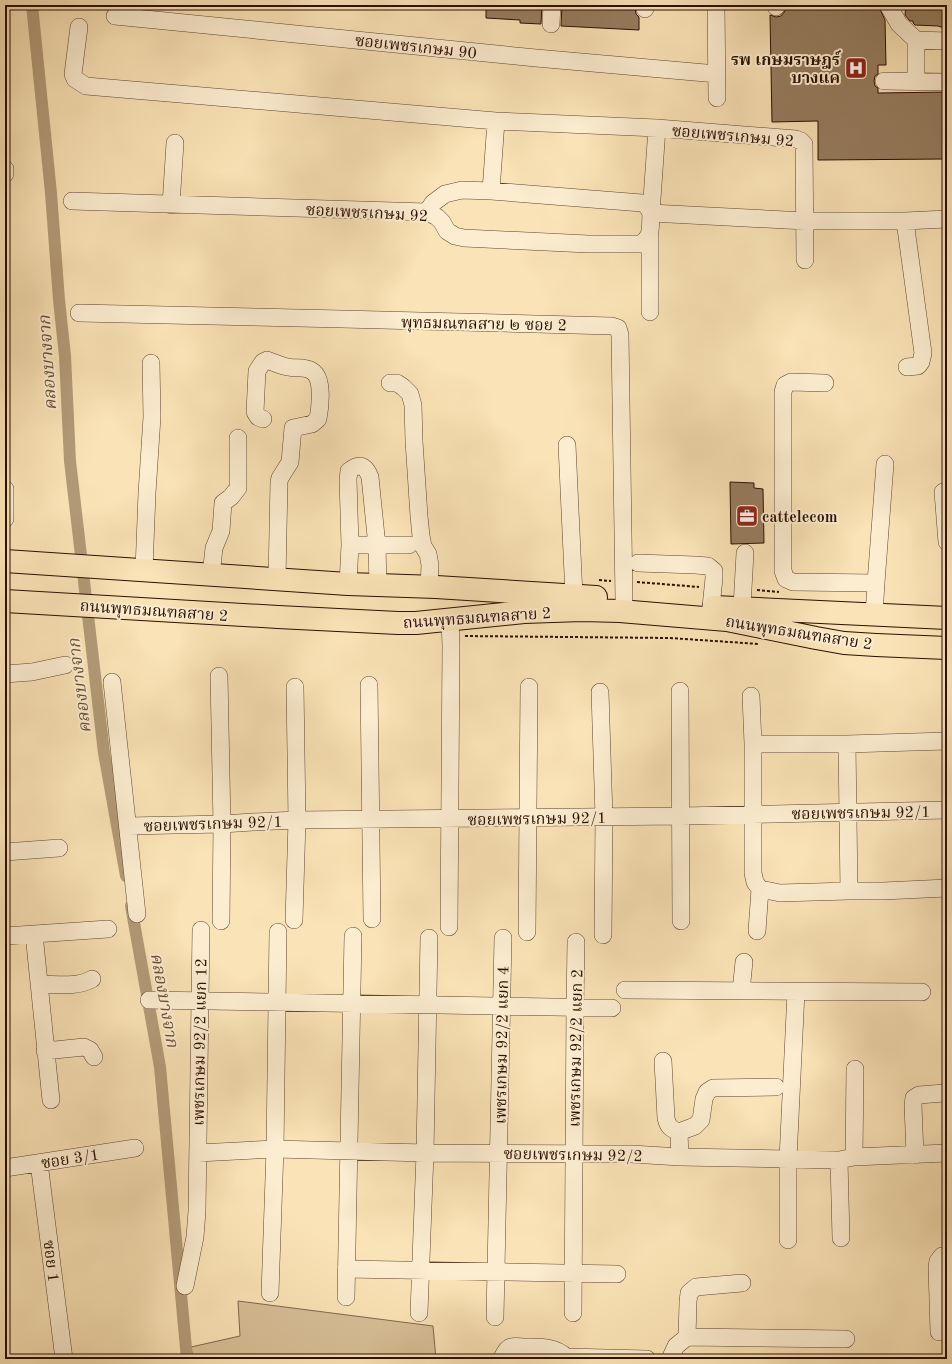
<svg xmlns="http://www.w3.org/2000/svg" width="952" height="1364" font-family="'Old Standard TT','Noto Serif Thai',serif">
<rect width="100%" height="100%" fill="#fae3b6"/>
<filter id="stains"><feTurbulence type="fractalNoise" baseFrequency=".005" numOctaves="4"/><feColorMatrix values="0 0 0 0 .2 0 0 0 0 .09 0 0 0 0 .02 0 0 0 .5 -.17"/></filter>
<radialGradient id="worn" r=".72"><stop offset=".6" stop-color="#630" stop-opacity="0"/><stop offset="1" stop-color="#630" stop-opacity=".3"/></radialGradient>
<path fill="#d7bf97" stroke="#80674c" d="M238,1301L433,1326L436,1359H193L191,1347L240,1336Z"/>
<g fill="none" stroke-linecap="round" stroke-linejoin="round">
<path stroke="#b39b78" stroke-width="12" d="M32,5L51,193L59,300L65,356L70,461L104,753L126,876
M131,906L160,1067L187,1359"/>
</g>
<path fill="#967d5f" stroke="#2a0f00" d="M486,5H542L541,24L520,23V20L486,18Z
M562,5H635L636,14L639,17V30L561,26Z
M878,5L885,20L886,65H878V74L875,76L874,81L875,86L878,88V93L947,92V159L818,160V121L772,122L770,15L776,17L781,16L785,11L787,7Z
M906,5H947V29L938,26L915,25L913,23V21H910L905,15Z
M730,482L754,483V488L763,489L764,543L731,544Z"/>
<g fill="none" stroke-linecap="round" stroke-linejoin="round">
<g stroke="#5e442e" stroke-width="18">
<path id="minor" d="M645,5V9
M716,5L717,98
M888,5L899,24L916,40L947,41
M776,7L777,5
M115,16L536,58L717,74
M551,24L552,5
M79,27L73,74L75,79L86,86L496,121L491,191
M884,81L947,82
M916,81V40
M496,121L657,128L651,213
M657,128L796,139L801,141L804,144L805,260
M5,169V174
M72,201L427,212L437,217L442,222L447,231L455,236L464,238L588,244H640C653,238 650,226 651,213L805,221H905L947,219
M171,205L175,143
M427,212L433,203L445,194L462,190L491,191L642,203L647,206L651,213
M905,221L923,353L921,362L918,366L907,367
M650,312V236
M79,313C257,316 434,322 612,326L618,328L620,335L624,599
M390,383H397L403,387L410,394L413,405L414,441L419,516L421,536L423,546L428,554L430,565L429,587
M825,383L791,382L785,385L783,392V571L786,579L793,582L876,583L874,615
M263,419L258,417L255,412L257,371L263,362L267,360C273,362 281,366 288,367C296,369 304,366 312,371C324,378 320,408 318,419L312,424L293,428L290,462L280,478L279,482L277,579
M567,445L574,596
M5,489V519
M943,492L947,542
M350,545H409
M638,563L695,565L708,566L714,571V578L711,607
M144,570L147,493L152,417L151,363
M211,575L214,548L221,531L223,503L231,497L238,488V438
M876,583L885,464
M348,584L350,545L348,479L349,471C359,463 365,464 370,477L377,546L378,585
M742,607L745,553
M5,674L32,672L65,665
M219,676L222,824L221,921
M112,682L137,914
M369,685L372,919
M680,691L681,921
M600,692L604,817L603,935
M751,696L753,744V873L755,882L760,889L757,931
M753,744H847L947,741
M847,744L849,891
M128,826L222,824L253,822L297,820L681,816L947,810
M5,852L59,848
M760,889L780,893L849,891H883L947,888
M294,920L297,820L295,687
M449,927L451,646L450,620
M527,932L529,687
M34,934L51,1100
M5,936L108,929
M39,984C57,984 76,988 92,979
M625,990L922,992
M741,991L744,962
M149,1000L612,1008
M45,1051L84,1047L90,1050L94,1057
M663,1061L666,1118C668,1127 671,1129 679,1132
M198,1153L275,1149L425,1153L632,1154L680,1157L839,1160L854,1157L947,1153
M915,1155L913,1105L914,1098L919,1095L944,1093
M680,1157L679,1132L695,1126L701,1120L704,1099L707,1092L713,1088L776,1087
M854,1157L855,1069
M839,1160L841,1238
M39,1163L64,1359
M5,1168L135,1148
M788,1240V1159L796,992
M346,1269L617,1274
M185,1286L195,1237L197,1211L201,930
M270,1293L275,1149L278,932
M346,1297L353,936
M419,1313L425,1153L429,938
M573,1313L575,1006L576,942
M495,1317L503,938
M939,1332L937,1267L938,1261L942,1256H947
M687,1337L846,1339
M566,1357L647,1359
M502,1359C503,1355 507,1348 511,1347C515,1346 521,1347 524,1347C538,1347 555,1346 566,1357V1359
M670,1359L676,1346L687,1337L688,1302L689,1293L696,1287L742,1283"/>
</g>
<g stroke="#2a0f00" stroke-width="24">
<path id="major" d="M5,561L348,584L436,587L596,597
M5,601L278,617L398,623H416L524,612L582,610L620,611L727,620L816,638L844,643L876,645L947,648
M714,607L947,618"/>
</g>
<path stroke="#2a0f00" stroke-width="2" stroke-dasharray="3 2" stroke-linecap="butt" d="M599,580L611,581
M637,582L699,587
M757,590L779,592
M465,636L670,638L759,644"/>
<use href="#minor" stroke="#fcedd0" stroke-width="17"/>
<use href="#major" stroke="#fae3b6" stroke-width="22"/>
</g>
<defs>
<g id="hospital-square" transform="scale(1.15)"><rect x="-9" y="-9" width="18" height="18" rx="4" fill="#8f2418" stroke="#fcedd0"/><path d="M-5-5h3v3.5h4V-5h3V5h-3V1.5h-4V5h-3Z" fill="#fff"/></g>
<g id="office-square" transform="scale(1.15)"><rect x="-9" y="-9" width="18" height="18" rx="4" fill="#8f2418" stroke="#fcedd0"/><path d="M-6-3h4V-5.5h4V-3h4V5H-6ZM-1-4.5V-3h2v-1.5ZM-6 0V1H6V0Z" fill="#fff"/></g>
</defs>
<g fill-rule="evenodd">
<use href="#hospital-square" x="856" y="68"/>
<use href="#office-square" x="747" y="516"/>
</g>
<g text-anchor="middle" stroke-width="4" stroke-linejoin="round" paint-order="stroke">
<g font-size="16" fill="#2a0f00" stroke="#fcedd0">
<text transform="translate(416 46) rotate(6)" y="6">ซอยเพชรเกษม 90</text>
<text transform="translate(733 135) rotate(5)" y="6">ซอยเพชรเกษม 92</text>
<text transform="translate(367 212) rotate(3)" y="6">ซอยเพชรเกษม 92</text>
<text transform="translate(484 323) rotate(1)" y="6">พุทธมณฑลสาย ๒ ซอย 2</text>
<text transform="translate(154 610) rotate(4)" y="6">ถนนพุทธมณฑลสาย 2</text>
<text transform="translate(477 617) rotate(-4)" y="6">ถนนพุทธมณฑลสาย 2</text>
<text transform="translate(799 632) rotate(9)" y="6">ถนนพุทธมณฑลสาย 2</text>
<text transform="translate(861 812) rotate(-1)" y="6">ซอยเพชรเกษม 92/1</text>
<text transform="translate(537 818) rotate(-1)" y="6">ซอยเพชรเกษม 92/1</text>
<text transform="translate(213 823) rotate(-2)" y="6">ซอยเพชรเกษม 92/1</text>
<text transform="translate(199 1042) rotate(-89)" y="6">เพชรเกษม 92/2 แยก 12</text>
<text transform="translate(501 1045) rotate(-89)" y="6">เพชรเกษม 92/2 แยก 4</text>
<text transform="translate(575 1048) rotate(-89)" y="6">เพชรเกษม 92/2 แยก 2</text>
<text transform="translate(573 1154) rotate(1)" y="6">ซอยเพชรเกษม 92/2</text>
<text transform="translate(70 1158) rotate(-9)" y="6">ซอย 3/1</text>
<text transform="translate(52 1261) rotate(83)" y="6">ซอย 1</text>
</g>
<g font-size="16" font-weight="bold" fill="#2a0f00" stroke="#fcedd0" text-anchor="end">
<text x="840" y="65">รพ เกษมราษฎร์<tspan x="840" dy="18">บางแค</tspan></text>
<text x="762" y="522" text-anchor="start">cattelecom</text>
</g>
<g font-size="17" font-style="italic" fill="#684e36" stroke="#fcedd0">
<text transform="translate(47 363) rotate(-94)" y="6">คลองบางจาก</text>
<text transform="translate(79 686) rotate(-97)" y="6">คลองบางจาก</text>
<text transform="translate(165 1000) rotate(80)" y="6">คลองบางจาก</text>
</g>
</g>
<rect width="952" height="1364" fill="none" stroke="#fae3b6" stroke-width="20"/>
<rect x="6" y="6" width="940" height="1352" fill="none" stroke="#2a0f00" stroke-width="2"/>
<rect x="10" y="10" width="932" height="1344" fill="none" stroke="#2a0f00"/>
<rect width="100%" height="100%" filter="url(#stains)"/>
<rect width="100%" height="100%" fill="url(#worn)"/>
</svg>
